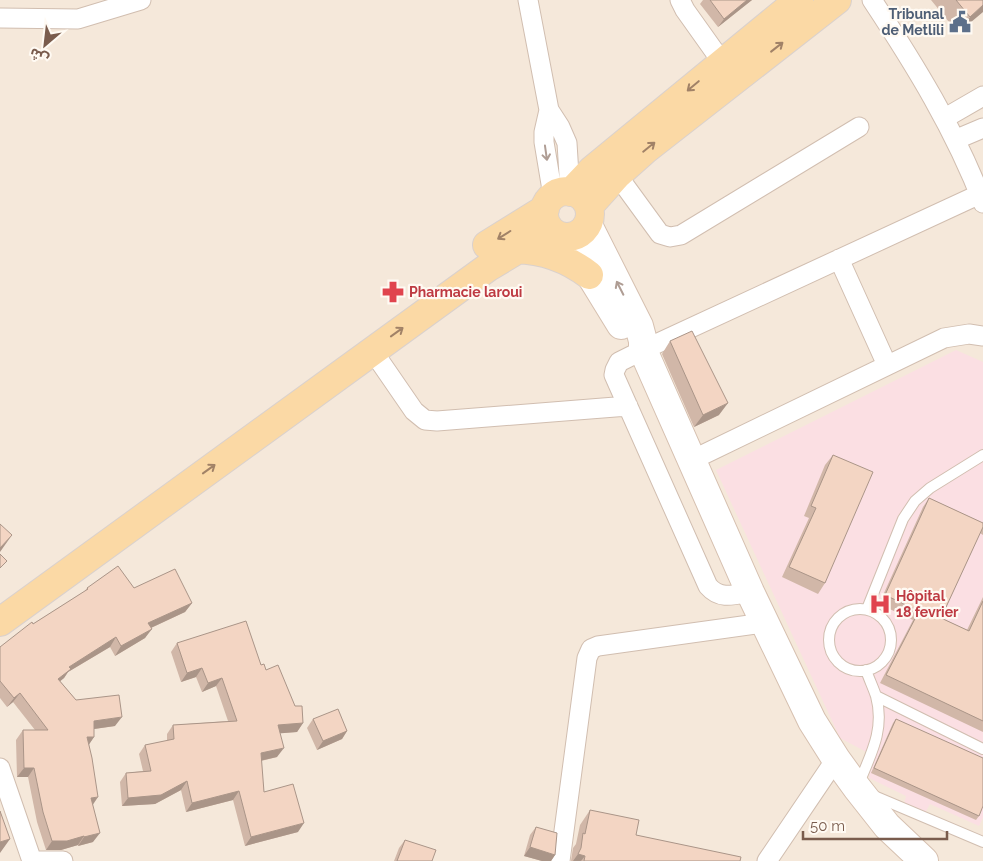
<svg xmlns="http://www.w3.org/2000/svg" width="983" height="861" font-family="Raleway,'Noto Sans Arabic',sans-serif">
<rect width="100%" height="100%" fill="#fdf6ec"/>
<path fill="#f5e8da" d="M0,0H983V861H0Z"/>
<path fill="#fbdfe3" d="M956,350L983,362V818L979,826L930,804L925,813L904,804L906,796L869,778L872,755L840,738L716,470Z"/>
<g fill="none" stroke-linecap="round" stroke-linejoin="round">
<g stroke="#d1beb0" stroke-width="12">
<path id="lane" d="M867,609L903,519L915,501L930,488L983,455
M829 640a31 31 0 1 1 62 0a31 31 0 1 1-62 0Z
M876,696L983,749
M859,783C871,754 885,729 876,696C873,687 869,679 866,670
M872,795L983,842"/>
</g>
<g stroke="#d1beb0" stroke-width="21">
<path id="street" d="M528,0L549,110L560,127L567,143L570,191
M680,0L685,10L722,62
M872,0C915,65 955,130 983,203
M0,18L78,19L141,0
M549,110L544,132V142L553,196
M945,118L983,96
M957,139L983,128
M617,175L660,234L670,237L681,235L859,127
M839,259L887,365
M372,350L414,411L425,420L437,421L628,406
M692,460L944,338L969,334L983,336
M750,592C734,595 720,600 708,586L614,375L615,370L619,362L643,350L980,194
M0,768L32,861
M34,861H63
M560,861L587,658L591,649L598,646L764,623
M767,861L836,759"/>
</g>
<g stroke="#d6c0b0" stroke-width="30">
<path id="secondary" d="M588,225L639,326L643,341V350L750,592L812,721L836,759L857,788L887,826L924,861
M567,237L621,325"/>
</g>
<g stroke="#dad1cd" stroke-width="30">
<path id="primary" d="M544 214a23 23 0 1 1 46 0a23 23 0 1 1-46 0Z
M571,192L592,170L799,0
M589,206L617,175L645,150L837,0
M487,245L545,209
M516,249C544,250 567,258 589,275
M0,622L487,268L550,230"/>
</g>
<use href="#lane" stroke="#fff" stroke-width="10"/>
<use href="#street" stroke="#fff" stroke-width="19"/>
<use href="#secondary" stroke="#fff" stroke-width="28"/>
<use href="#primary" stroke="#fbd9a5" stroke-width="28"/>
</g>
<path fill="#d1b7a8" d="M703,0H752L718,27L700,4Z
M931,0H983L958,33Z
M670,341L719,415L694,427L662,354Z
M833,455L825,583L818,594L782,577L809,518L804,516L825,465Z
M929,498L983,523V522V535L980,533L941,618L967,630L983,597V732L880,683L913,620L879,604L923,507Z
M87,588H134L192,603L185,612L151,628L145,638L115,656L110,647L68,672L64,678L60,681L76,700L115,726L94,729V737L89,744L93,805V842L78,846V845L61,850H46L37,822L28,777H17L16,740L23,730H35L13,702L7,707L0,698V647L33,624L84,592Z
M177,643L261,665L295,706L303,723L297,732L280,733L277,757L261,761L264,792L298,832L245,846L233,800L186,812L181,790L155,804L122,806L120,782L126,773L143,771L139,754L145,745L167,741V734L173,725L228,721L216,686L202,692L196,677L181,682L171,652Z
M313,719L347,731L342,739L317,750L307,728Z
M896,719L979,816L976,820L871,773L893,723Z
M590,810L636,835L740,861H571L573,848L576,844L580,825Z
M536,827L555,855L551,861H542L524,856L530,835Z
M405,840L432,861H394L399,848Z"/>
<path fill="#aa9588" d="M747,0H752L718,27L724,19Z
M983,5V12L958,33L970,17Z
M728,403L719,415L694,427L703,415Z
M12,535L0,552V548Z
M192,603L185,612L142,632L148,623Z
M152,629L145,638L115,656L121,646Z
M116,637L110,647L68,672L64,678L52,688L58,679L69,667Z
M202,668L196,677L181,682L187,673Z
M222,678L216,686L202,692L208,683Z
M20,693L13,702L7,707L14,698Z
M122,717L115,726L87,730L94,721Z
M303,723L297,732L272,734L278,725Z
M347,731L342,739L317,750L323,741Z
M87,737H94L88,746Z
M284,748L277,757L255,762L261,753Z
M24,768H34L28,777H17Z
M187,781L181,790L155,804L122,806L128,798Z
M239,791L233,800L186,812L192,803Z
M98,797L92,806L91,798Z
M304,823L298,832L245,846L251,837Z
M100,833L93,842L78,846L84,837Z
M84,836L78,845L61,850H46L52,841Z
M10,839L0,853V842Z
M530,847L555,855L551,861H542L524,856Z
M578,854L585,856L581,861H573Z"/>
<path fill="#f3d5c3" stroke="#aa9588" d="M710,0H747L724,19Z
M956,0H983V5L970,17Z
M692,331L728,403L703,415L670,341Z
M833,455L873,472L825,583L789,567L816,508L811,506Z
M929,498L983,523V527L941,618L969,631L983,601V721L886,675L919,611L885,595Z
M0,524L12,535L0,548Z
M0,554L7,561L0,568Z
M118,566L134,588L175,569L192,603L148,623L152,629L121,646L116,637L69,667L71,669L58,679L76,700L119,695L122,717L94,721V737H87L92,758L98,797L91,798L100,833L84,837V836L67,841H52L43,812L34,768H24L23,730H48L20,693L14,698L0,681V647L32,622L33,624L88,589L87,588Z
M246,621L261,665L264,664L266,670L278,665L295,706H302L303,723L278,725L284,748L261,753L264,792L293,784L304,823L251,837L239,791L192,803L187,781L161,795L128,798L126,773L151,771L145,745L174,739L173,725L237,721L222,678L208,683L202,668L187,673L177,643Z
M338,709L347,731L323,741L313,719Z
M896,719L983,758V806L979,816L874,768Z
M590,810L639,820L636,835L741,857L740,861H584L585,856L578,854L581,848L583,833L585,834Z
M0,811L10,839L0,842Z
M536,827L557,833L555,855L530,847Z
M405,840L436,850L432,861H397Z"/>
<defs><path id="oneway-shaft" d="M-6 0H5M1.5-3L5.5 0L1.5 3" fill="none" stroke-width="1.6" stroke-linecap="round" stroke-linejoin="round" transform="scale(1.25)"/></defs>
<g stroke="#a18267">
<use href="#oneway-shaft" transform="translate(777 47) rotate(-38)"/>
<use href="#oneway-shaft" transform="translate(693 86) rotate(140)"/>
<use href="#oneway-shaft" transform="translate(649 147) rotate(-39)"/>
<use href="#oneway-shaft" transform="translate(504 235) rotate(148)"/>
<use href="#oneway-shaft" transform="translate(397 332) rotate(-36)"/>
<use href="#oneway-shaft" transform="translate(209 469) rotate(-36)"/>
</g>
<g stroke="#af9d94">
<use href="#oneway-shaft" transform="translate(546 153) rotate(82)"/>
<use href="#oneway-shaft" transform="translate(620 288) rotate(-117)"/>
</g>
<defs>
<g id="civic-bare" transform="scale(1.725)"><path d="M-.6-6.5H3V-4.5H.6V-3L4-1V1h2V6H-6V1h2V-1L-.6-3ZM-1.2 2.5V6h2.4V2.5Z" fill="#5c6f8a" stroke="#fffaf3" stroke-width="2.5" paint-order="stroke"/></g>
<g id="pharmacy-bare" transform="scale(1.725)"><path d="M-2-6h4v4h4v4h-4v4h-4v-4h-4v-4h4Z" fill="#e0444e" stroke="#fffaf3" stroke-width="2.5" paint-order="stroke"/></g>
<g id="hospital-bare" transform="scale(1.725)"><path d="M-5-5h3v3.5h4V-5h3V5h-3V1.5h-4V5h-3Z" fill="#e0444e" stroke="#fffaf3" stroke-width="2.5" paint-order="stroke"/></g>
</defs>
<g fill-rule="evenodd">
<use href="#civic-bare" x="960" y="22"/>
<use href="#pharmacy-bare" x="393" y="292"/>
<use href="#hospital-bare" x="880" y="604"/>
</g>
<g text-anchor="middle" stroke-width="4.5" stroke-linejoin="round" paint-order="stroke">
<g font-size="14" font-weight="bold" fill="#4e5e75" stroke="#fffaf3" text-anchor="end">
<text x="944" y="19">Tribunal<tspan x="944" dy="16">de Metlili</tspan></text>
</g>
<g font-size="14" font-weight="bold" fill="#be3a42" stroke="#fffaf3" text-anchor="start">
<text x="409" y="297">Pharmacie laroui</text>
<text x="896" y="601">Hôpital<tspan x="896" dy="16">18 fevrier</tspan></text>
</g>
</g>
<g transform="translate(45 45) rotate(208)" stroke="#fffaf3" stroke-width="4" paint-order="stroke">
<path d="M0-4L9 19L0 12L-9 19Z" fill="#7a5c4d"/>
<text y="-8" font-size="14" font-weight="bold" text-anchor="middle" fill="#7a5c4d">ش</text>
</g>
<path d="M803 831v8h144v-8" fill="none" stroke="#7a5c4d" stroke-width="2.5"/>
<text x="810" y="831" font-size="15" fill="#7a5c4d" stroke="#fffaf3" stroke-width="4" paint-order="stroke">50 m</text>
</svg>
